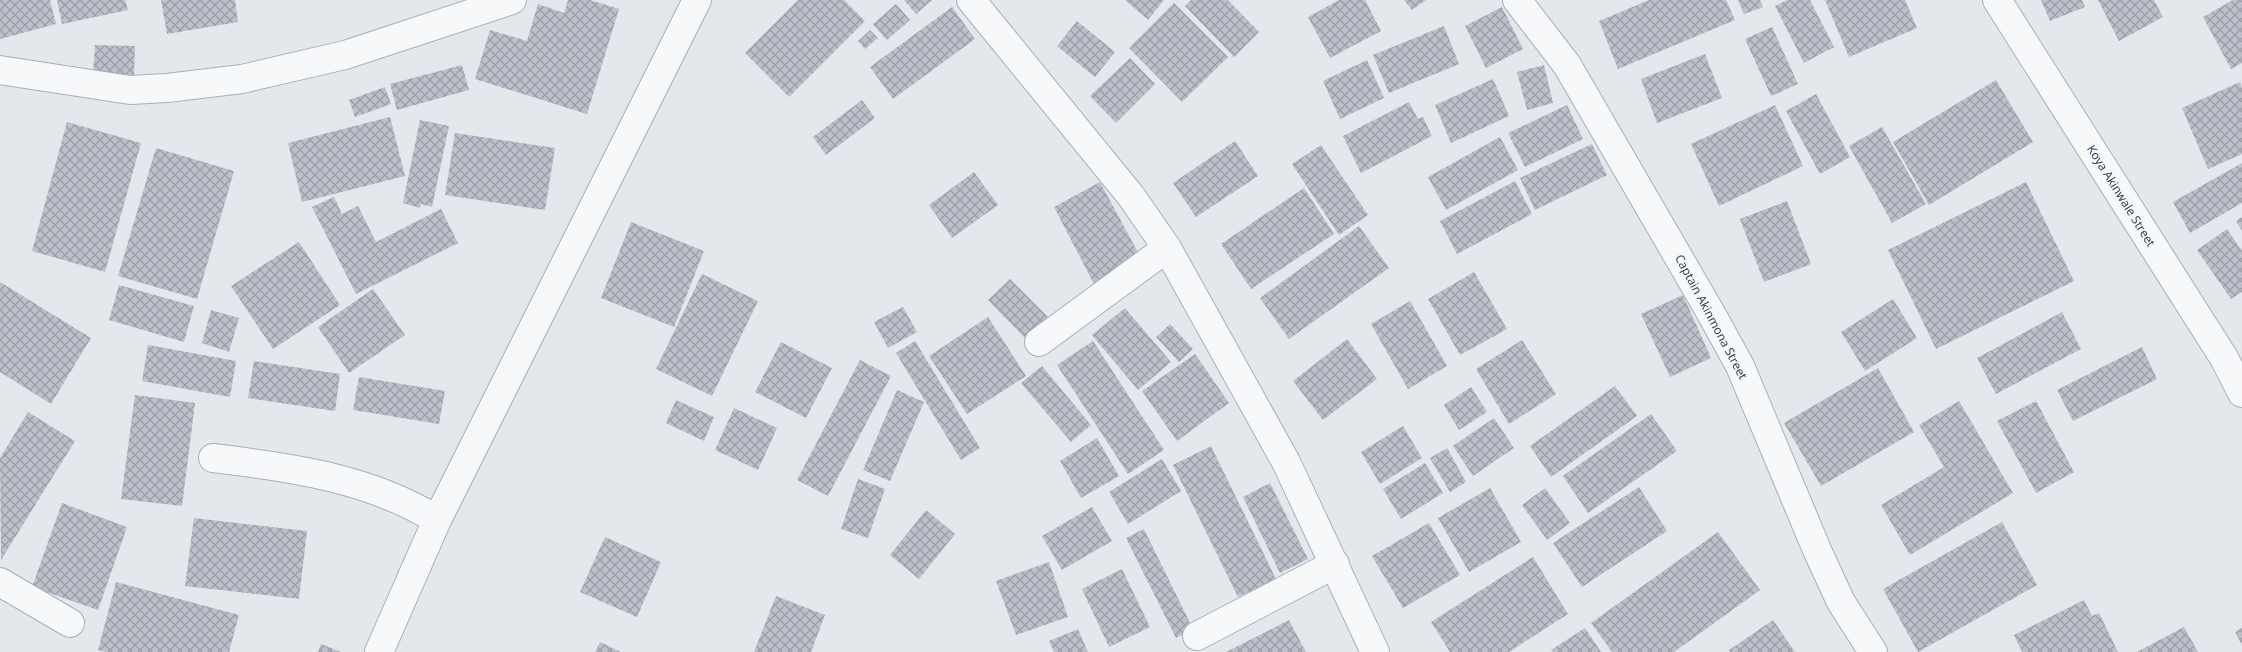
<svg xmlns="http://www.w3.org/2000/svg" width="2242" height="652" font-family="'Open Sans',sans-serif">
<defs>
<pattern id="building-cross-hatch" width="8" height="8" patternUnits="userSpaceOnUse" patternTransform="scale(1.25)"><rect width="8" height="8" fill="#bbc0ca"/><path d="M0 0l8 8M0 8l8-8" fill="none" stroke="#989da6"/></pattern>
</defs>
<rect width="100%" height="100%" fill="#e4e7ec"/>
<path fill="url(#building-cross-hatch)" d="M0,0H50L56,24L0,39Z
M57,0H125L128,10L62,24Z
M161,0H235L238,22L167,34Z
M568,0H590L619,9L587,114L475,79L490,30L527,41L538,4L564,13Z
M798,0H844L865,21L789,97L745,53Z
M904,0H932L916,14Z
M1125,0H1164L1148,20Z
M1191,0H1228L1259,32L1234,57L1185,6Z
M1339,0H1365L1381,31L1330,58L1308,17Z
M1404,0H1426L1412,10Z
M1649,0H1726L1735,20L1618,69L1599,21Z
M1738,0H1760L1763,7L1744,14Z
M1787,0H1810L1834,47L1804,63L1775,6Z
M1825,0H1905L1917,28L1849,57Z
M2041,0H2082L2085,7L2050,21Z
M2098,0H2154L2163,17L2119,41Z
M2233,0H2242V63L2231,69L2203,17Z
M1174,3L1228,57L1182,102L1129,48Z
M896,4L910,20L887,40L873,24Z
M952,7L975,39L893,99L870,67Z
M1502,7L1523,49L1486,68L1465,26Z
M1077,21L1115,52L1095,77L1057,46Z
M1444,26L1459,64L1389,93L1373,55Z
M1772,27L1798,84L1771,96L1745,39Z
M870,30L878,38L865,49L858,41Z
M95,45L135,46L134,75L93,74Z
M1705,54L1722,98L1657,123L1641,79Z
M1130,58L1155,84L1116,123L1090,96Z
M1367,60L1384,98L1340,119L1323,81Z
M462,65L469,90L397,110L390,84Z
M1544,65L1553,103L1527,110L1517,72Z
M1493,79L1509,116L1451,143L1435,105Z
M1996,80L2033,142L1929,205L1893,142Z
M2240,82L2242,88V154L2208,169L2182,108Z
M385,87L391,104L355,117L349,100Z
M1816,94L1850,157L1820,174L1786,111Z
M862,100L875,118L826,155L813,137Z
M1409,102L1418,119L1423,117L1432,136L1361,173L1343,136Z
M1567,105L1583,139L1525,167L1508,133Z
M1775,105L1803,166L1719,206L1691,144Z
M390,117L405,176L302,202L288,143Z
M420,120L449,126L432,207L421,204L420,208L403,203Z
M67,122L141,143L105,272L32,251Z
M1882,127L1926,204L1892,223L1849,146Z
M455,133L555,148L545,210L445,195Z
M1500,137L1518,170L1446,210L1428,177Z
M1235,141L1258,176L1196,217L1173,183Z
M1592,144L1607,175L1535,210L1520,178Z
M1321,145L1368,215L1339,235L1292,164Z
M156,148L234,171L197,299L118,276Z
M2242,163V203L2190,233L2173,202Z
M974,172L998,205L952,238L929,205Z
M1515,181L1532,214L1457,254L1440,221Z
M1100,182L1141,258L1094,284L1054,207Z
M2026,182L2074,281L1936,349L1888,250Z
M1304,188L1334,234L1251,289L1221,244Z
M334,197L342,214L358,206L376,242L441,209L458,243L356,294L312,207Z
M1787,201L1811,264L1764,282L1740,219Z
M2242,217V231L2236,221Z
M631,222L704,251L674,327L601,298Z
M1359,226L1389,268L1289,339L1260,298Z
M2227,229L2242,251V292L2231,299L2197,250Z
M299,242L340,305L273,349L231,286Z
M1474,272L1507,329L1460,355L1428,299Z
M702,274L758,301L712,396L656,369Z
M1010,279L1048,317L1026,339L988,300Z
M0,282L91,338L51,404L0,372Z
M119,285L194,306L184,342L109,320Z
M373,289L405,335L349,373L318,327Z
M1683,295L1711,358L1670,377L1641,314Z
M1893,299L1917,338L1865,371L1841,332Z
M1410,301L1447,366L1408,389L1371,324Z
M903,307L917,332L888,348L874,322Z
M1125,308L1171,362L1138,390L1092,335Z
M211,310L239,318L229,352L202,343Z
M2062,312L2081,349L1996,394L1977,358Z
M988,317L1026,376L967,414L929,356Z
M1170,324L1193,349L1179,362L1156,337Z
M1347,339L1377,379L1323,420L1293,381Z
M1522,340L1556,394L1509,424L1476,369Z
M915,341L980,448L961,460L896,353Z
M1093,341L1164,450L1128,474L1057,365Z
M781,342L832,368L806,418L755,392Z
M148,345L236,361L230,397L142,381Z
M2142,347L2157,379L2073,421L2057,390Z
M1195,354L1229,403L1177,441L1142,391Z
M860,360L891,376L828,496L797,480Z
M254,361L340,374L335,411L248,398Z
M1042,366L1091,425L1071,442L1021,383Z
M1878,368L1914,432L1821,486L1784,423Z
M359,377L445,391L439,424L353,410Z
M1615,386L1637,416L1551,477L1530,446Z
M1471,387L1487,412L1459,430L1444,405Z
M897,390L924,402L890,481L863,470Z
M135,395L195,403L182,506L121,499Z
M676,400L714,417L704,441L666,423Z
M1959,401L2013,493L1910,555L1881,505L1944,467L1919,425Z
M2036,401L2074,472L2036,493L1997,421Z
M734,408L777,428L758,470L715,450Z
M28,412L75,441L1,560L0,458Z
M1651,414L1677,451L1588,513L1563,476Z
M1494,418L1514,448L1473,476L1453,446Z
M1403,426L1422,458L1380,484L1361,452Z
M1097,438L1119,476L1081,498L1060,461Z
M1211,446L1276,579L1238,597L1173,465Z
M1447,448L1466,482L1450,492L1430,458Z
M1162,459L1181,491L1128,524L1109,492Z
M1425,463L1443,493L1401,519L1383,489Z
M858,479L885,489L868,538L841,529Z
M1270,483L1308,559L1280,573L1243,497Z
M1639,487L1667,531L1582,587L1553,543Z
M1490,488L1521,542L1469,572L1438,518Z
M1545,488L1570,523L1547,540L1522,505Z
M62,503L127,527L98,610L32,587Z
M1092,507L1112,541L1062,570L1042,536Z
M926,510L955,534L919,579L890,555Z
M194,518L307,531L299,599L185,586Z
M2002,522L2037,585L1918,652L1883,589Z
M1429,523L1460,575L1403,608L1372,556Z
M1144,529L1193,629L1176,638L1126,538Z
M1718,532L1760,590L1674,652H1612L1591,623Z
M605,537L661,562L637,617L580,592Z
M1533,557L1568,614L1509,652H1450L1431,622Z
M1049,562L1068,617L1016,635L996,581Z
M1122,569L1150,627L1109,647L1082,589Z
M116,582L239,615L229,652H105L98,650Z
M776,596L825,615L811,652H754Z
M2084,600L2092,616L2099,613L2118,652H2022L2014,635Z
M1289,620L1306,652H1226Z
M1773,620L1795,652H1730L1729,650Z
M2184,627L2198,652H2137Z
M1585,628L1601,652H1553L1551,650Z
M2242,628V645L2235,632Z
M1078,629L1088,652H1054L1049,641Z
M600,642L621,652H595Z
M321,644L341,652H318Z"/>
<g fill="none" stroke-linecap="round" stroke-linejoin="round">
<g stroke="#a9aeb7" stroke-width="30">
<path id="street" d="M971,0L1131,196L1167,248L1286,462L1375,652
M1517,0L1567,65L1712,315L1740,366L1817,550L1841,602L1873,652
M1997,0L2224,358L2242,393
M0,70L130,90L167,88L242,79L345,55L512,0
M1039,342L1167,248
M213,458C289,467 370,478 437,520
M0,582L70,623
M1197,636L1335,564
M379,652L437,520L697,0"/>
</g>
<use href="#street" stroke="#f7f8fa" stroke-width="28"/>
</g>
<g text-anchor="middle" stroke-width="4" stroke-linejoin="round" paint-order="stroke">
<g font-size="12" fill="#2b3445" stroke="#f4f6f9">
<text transform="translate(2121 196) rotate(58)" y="4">Koya Akinwale Street</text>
<text transform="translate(1711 317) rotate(62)" y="4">Captain Akinmona Street</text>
</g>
</g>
</svg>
